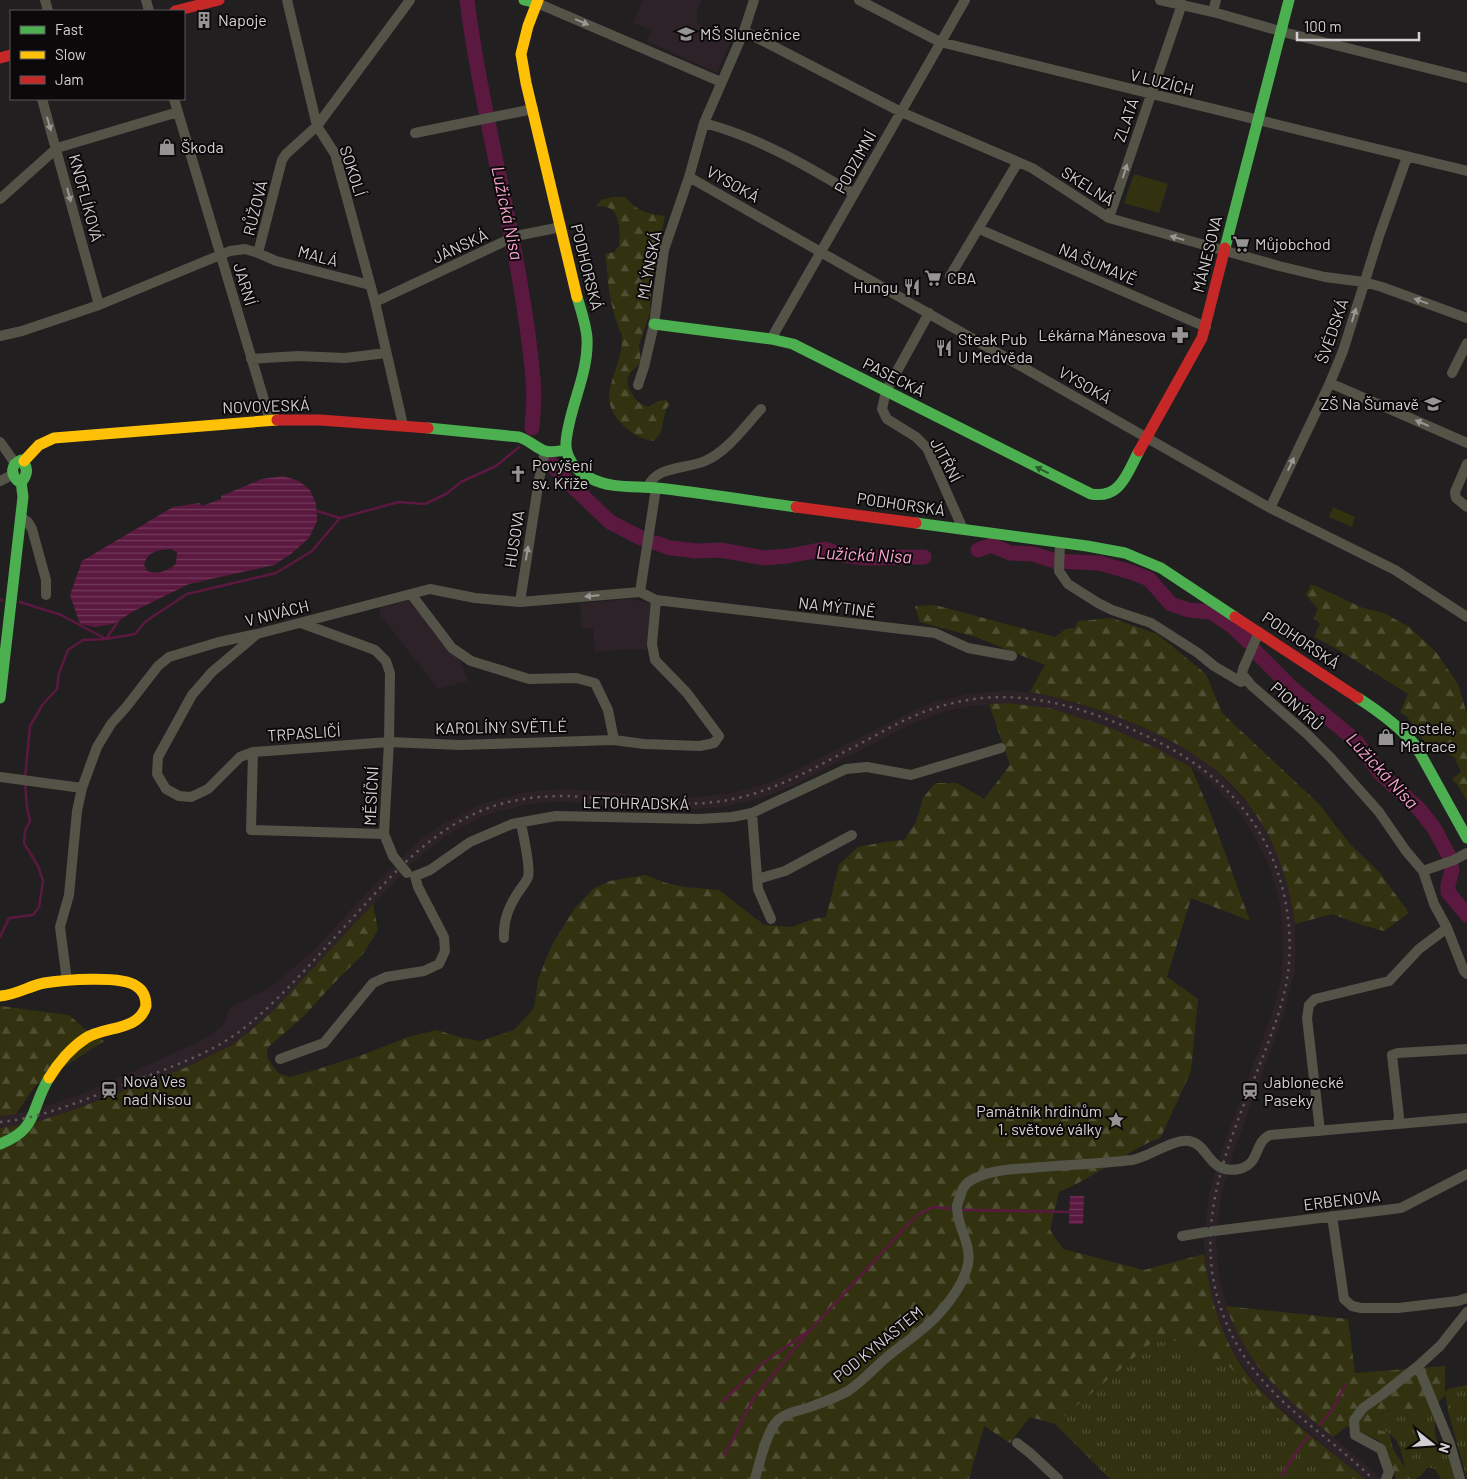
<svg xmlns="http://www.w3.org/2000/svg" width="1467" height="1479" font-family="Barlow,sans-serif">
<defs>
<pattern id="grass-tufts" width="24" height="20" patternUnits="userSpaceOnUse" patternTransform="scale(1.25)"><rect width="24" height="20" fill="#323211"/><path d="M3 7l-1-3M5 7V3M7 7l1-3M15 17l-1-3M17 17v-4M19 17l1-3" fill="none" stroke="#4f4f33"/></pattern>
<pattern id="forest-firs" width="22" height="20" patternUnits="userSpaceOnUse" patternTransform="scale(1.25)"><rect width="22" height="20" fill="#323211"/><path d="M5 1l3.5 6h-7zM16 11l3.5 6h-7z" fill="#4f4f33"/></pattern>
<pattern id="water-rules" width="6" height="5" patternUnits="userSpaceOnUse" patternTransform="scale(1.25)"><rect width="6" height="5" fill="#5b1940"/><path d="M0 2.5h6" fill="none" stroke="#72395b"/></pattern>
</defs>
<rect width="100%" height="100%" fill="#221f20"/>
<path fill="#2c2227" d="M643,0H702L697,12L698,24L732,38L717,73L647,41L651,30L633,23Z
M411,599L462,664L468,681L438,689L381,616L379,608Z
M631,599L654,604L648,650L635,649L595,652L593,628L582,629L580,603Z
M1010,690L1052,696L1111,714L1158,734L1198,756L1217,771L1248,804L1260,820L1280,860L1292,901L1295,924V969L1284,1014L1234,1151L1221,1196L1216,1241L1219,1278L1230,1316L1264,1375L1280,1391L1382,1479H1365L1296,1422L1271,1400L1255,1383L1236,1357L1227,1339L1215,1310L1207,1280L1204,1241L1209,1193L1223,1147L1273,1011L1281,980L1283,955L1282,925L1280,903L1269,865L1249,827L1238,811L1209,780L1191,767L1152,746L1106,726L1049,708L1009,703L971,706L940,713L905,727L792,786L770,795L730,806L686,810L567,802H550L528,804L486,815L447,835L411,864L284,1001L249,1032L230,1046L187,1067L70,1111L33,1123L0,1128V1116L30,1111L77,1096L195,1044L212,1034L224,1024L230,1007L248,999L273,985L313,951L374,885L420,840L441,825L482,804L526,792L550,790L568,789L686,798L728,794L766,784L786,775L918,708L937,701L969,694Z"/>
<path fill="url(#grass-tufts)" d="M1155,1340L1178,1341L1212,1366L1222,1359L1317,1458L1332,1479H1110L1055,1424Z
M1467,1385V1479L1448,1411L1445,1393L1448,1389Z
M1411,1409C1419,1412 1426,1410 1434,1413C1436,1425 1431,1444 1446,1448L1458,1479H1441L1435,1469L1428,1467C1422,1473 1421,1479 1412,1479C1402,1468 1404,1453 1397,1441C1390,1431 1384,1434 1378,1427L1381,1416L1384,1410L1404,1411Z"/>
<path fill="url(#forest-firs)" d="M612,197H625C638,211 646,214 665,216L651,286L650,312L639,345L641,363C628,373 623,380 632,394C637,402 640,404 648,407L658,401L666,400L670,404L666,409L661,432L654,441C640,439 634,435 624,426C591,396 624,371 622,336C622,333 619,330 618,326C614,316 612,306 610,296C607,282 608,268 605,254L614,252L619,246C620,236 621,213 609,208C606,206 600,207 596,206L601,200Z
M1311,584L1363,608L1384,613L1409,627L1436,652L1458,684L1467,714V801L1457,784L1452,779L1461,772L1455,758L1447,753L1443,748L1433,754L1408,718L1400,712L1408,694L1337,649L1314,637L1320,624L1314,618L1318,609L1306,595Z
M935,605L1055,637L1066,629L1075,628L1078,621L1112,618L1157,634L1206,674L1222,713L1319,804L1349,843L1380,873L1409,913L1384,931L1365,926L1332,914L1295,924C1286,856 1256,794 1196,756C1179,744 1161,736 1142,727C1106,711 1069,699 1030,692L1045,665L976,637L920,622L915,606Z
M1009,703L1049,708L1106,726L1152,746L1191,767L1210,812L1250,921L1191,898L1167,977L1198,999L1191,1071L1161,1137C1125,1152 1095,1177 1059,1192L1050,1230L1063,1249L1144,1270L1204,1254C1210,1302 1224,1347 1255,1384C1286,1419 1329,1449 1365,1479H1332L1317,1458L1222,1359L1212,1366L1178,1341L1155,1340L1055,1424L1030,1417L1010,1443L984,1426L969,1479H0V1128L33,1123L70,1111L187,1067L230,1046L249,1032L274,1010L373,904L378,930L363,954L334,983L303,1017L267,1048L268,1059L278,1073L290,1077L312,1071L362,1055L408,1037L437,1030L459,1037L480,1041L514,1030L534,1008L538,980L546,959L553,943L575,908L593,889L610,881L645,875L666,883L685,887L719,890L764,925L792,927L813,919L826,917L839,865L858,847L884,842L904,840L916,822L923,798L935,783H957L984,799L1010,765L989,704Z
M0,1006L69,1015L86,1030L104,1041L35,1086L16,1114L0,1116Z
M1226,1306L1348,1319L1355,1373L1445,1366V1395L1430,1412H1419L1411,1409C1403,1412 1399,1417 1391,1410H1385L1381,1416L1378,1427L1381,1431L1389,1432L1393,1449L1412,1479H1396L1380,1441L1347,1426L1333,1437C1284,1397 1248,1368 1226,1306Z"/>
<path fill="#323211" d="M1134,174L1168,184L1159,213L1124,203Z
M1333,507L1355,517L1352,527L1329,517Z"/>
<path fill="url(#water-rules)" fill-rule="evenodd" d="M283,476L299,481L310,490L316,504L317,521L309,538L291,554L274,565L189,584L134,611L113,624L95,627L80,624L70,595L82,561L173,507L200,503L202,506L221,499V496L262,479ZM171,549L177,552L176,564C167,571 158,575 147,571L144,565C148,551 157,550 171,549Z
M1070,1196H1084L1083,1224H1069Z"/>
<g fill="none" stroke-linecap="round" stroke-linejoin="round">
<path stroke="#5b1940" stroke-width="2.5" d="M313,513L317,511L340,518
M0,600H2
M20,602L61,615L106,639L119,620
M25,778L30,726L43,704L57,689L59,673L68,650L83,640L106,639L135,634L146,621L187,594L276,573L312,551L340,518L399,502L425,504L446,494L461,482L496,466L519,447
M0,937L9,918L33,915L39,907L43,881L38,866L24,843L25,831L30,821L27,807L25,783
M963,1210L1072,1212
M722,1402L764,1362L807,1332
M1319,1425L1332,1410L1346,1384
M725,1455L753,1399L812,1328L917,1215L933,1207L955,1209
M1282,1475L1301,1445L1309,1436"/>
<path stroke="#5b1940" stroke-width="15" d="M467,0C483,127 522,251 533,379C535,395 533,412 532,428
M551,463L566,480L610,522L641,538
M656,543L670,548L697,551L720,550L765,558L788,556L825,549L843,555L866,558L924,557
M978,550L991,545L1010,553L1033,554L1055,561L1099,563L1131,572L1149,579L1171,604L1189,610L1211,612L1232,626L1250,643
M1255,651L1292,688L1355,740L1380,773L1419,809L1434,828L1449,856L1452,870L1448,885V892L1467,915"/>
<path stroke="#535348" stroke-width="10" d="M45,0L48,11
M146,0L149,11
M287,0L317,126L335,154L375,302L403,425
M859,0L940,42L1467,171
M1160,0L1213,12L1287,33L1467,78
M537,3L721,82
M1213,12L1216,0
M744,31L901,112L1032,168L1109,218L1279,266L1325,277L1364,282L1382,287L1467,318
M42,99L99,305
M174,99L270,420
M704,123C758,137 807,166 854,194
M415,133L533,109
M689,177L1270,508L1395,570L1467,617
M0,199L57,148L178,112
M1109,218L1182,4
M979,229L1206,327
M258,253L276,261L370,285
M950,276L1018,162
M375,302L516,236L561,227
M929,313L886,391L882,409L887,419L916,437L927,448L963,529
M0,336L22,331L99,305L230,251L245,249L258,253L282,160L286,154L317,126L410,0
M771,339L965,0
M251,359L298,356L345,358L386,353
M1452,373L1467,343
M1330,383L1467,443
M638,385L644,367L654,324L664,250L689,177L704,123L744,31L754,0
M0,442L15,463
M1467,464L1455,492L1456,498L1467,507
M0,481L12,475
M648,487C655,466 687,469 705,461C728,451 744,427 761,409
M1270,508L1329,385L1343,351L1379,236L1407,157
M21,517L28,522L32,529L46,580V595
M1060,542L1059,571L1068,584L1098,603L1112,610L1151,623L1198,653L1214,666L1241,682L1246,679
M640,592L656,600L935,633L968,648L1012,656
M640,592L656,488
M411,594L452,648L471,661L529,679L576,678L595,683L608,710L614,740
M520,602L539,480L545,451
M301,623L375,650L386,661L390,673L389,742L384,834L393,856
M1259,632L1243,669L1242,674L1252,686L1307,734L1331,758L1379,812L1406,851L1423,871L1434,904L1447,928L1464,971L1467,974
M257,634L212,672L192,695L158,757L157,774L166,789L179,796L191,797L208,789L240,757L253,752L389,742L460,745L614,740L644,744L700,746L714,743L719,736L687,693L655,660L652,644L656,600
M253,752L251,830L384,834
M0,777L82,788
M752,813L758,889L771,919
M1423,871L1454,860L1467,853
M415,876L430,870L470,842L512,824L556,816L699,819L732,817L752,813L846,769L867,767L911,775L1001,748
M758,879L785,871L852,835
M504,938C503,920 509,906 519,891C522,887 526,882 528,877C531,867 523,835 521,823
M67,981L60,927L69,895L77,811L82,788L97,747L111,724L127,706L158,666L169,657L219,642L257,634L430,589L475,598L520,602L640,592
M280,1059L324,1043L373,983L386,977L424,971L439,964L445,951L444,937L418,887L415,876
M1397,1124L1399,1117L1392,1055L1398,1053L1467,1049
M1320,1131L1307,1018L1309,1005L1315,999L1389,981L1419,949L1447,928
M1332,1216L1344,1299L1352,1306L1361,1308H1398L1458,1301L1467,1298
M1214,1231L1401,1208L1467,1174
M1182,1236L1206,1232
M1017,1443L1030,1453L1058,1479
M755,1479C759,1464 767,1430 778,1420C788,1411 801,1411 813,1406C824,1402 837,1397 848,1391C862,1382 875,1367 888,1356C903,1344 921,1332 935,1318C948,1304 964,1284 968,1264C972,1243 956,1226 957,1205C958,1202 960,1198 961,1194C963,1185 969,1180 978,1177C994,1170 1013,1169 1030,1168C1064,1165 1098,1164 1132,1160C1150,1157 1171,1139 1189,1141C1209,1144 1208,1175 1239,1169C1261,1164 1253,1143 1270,1135L1467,1118
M1386,1479L1389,1472L1381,1449L1355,1435L1354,1420L1363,1408L1383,1394L1418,1366
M1460,1479L1450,1444L1418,1366L1440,1346L1467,1312"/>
<path stroke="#4caf50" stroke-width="11" d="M524,0L537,3
M1225,248L1289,0
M577,297C581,310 586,325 587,338C589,374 569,407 566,442C565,458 576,471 590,478C611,489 634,486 657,488C703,493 750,501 796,507
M654,324L771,339L793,344L1091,494C1121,499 1127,473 1139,451
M428,428L519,437C529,440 536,448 545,451C551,453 559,451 566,450
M21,460C28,466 28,473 23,480L18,481C10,474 11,464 21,460Z
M916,523L1087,546L1125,553L1161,568L1235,617
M0,698L23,497L21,481
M1358,698C1380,712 1399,726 1416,746L1467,838
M0,1144C39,1129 30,1109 49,1078"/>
<path stroke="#ffc107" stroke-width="11" d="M538,0L528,26L521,54L526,83L577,297
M24,461L39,445L54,438L277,420
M0,996C16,995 29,986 44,983C63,980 122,975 136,986C143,990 146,998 146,1006C139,1031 105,1026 86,1038C72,1047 58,1063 49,1078"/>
<path stroke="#c62828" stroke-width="11" d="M175,11L219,0
M0,58L11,55
M277,420H320L428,428
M1139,451L1202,338L1225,248
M796,507L916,523
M1235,617L1358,698"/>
<path stroke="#5b5a56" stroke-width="2.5" stroke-dasharray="2.5 5" stroke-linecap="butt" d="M0,1122C44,1118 85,1099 126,1084C168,1068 213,1054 248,1025C289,991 324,948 361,909C397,869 432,831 483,810C510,799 538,796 568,796C626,799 688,812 746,796C782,786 815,768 848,750C872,738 896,723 921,713C993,685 1055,697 1124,726C1188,753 1236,785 1268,848C1287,888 1294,936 1287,979C1283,1004 1274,1027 1265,1051C1233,1135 1190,1219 1221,1309C1250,1393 1314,1422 1373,1479"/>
<path stroke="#535348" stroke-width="10" d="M393,856L407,873"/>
</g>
<defs><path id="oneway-solid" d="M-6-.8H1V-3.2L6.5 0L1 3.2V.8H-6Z" transform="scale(1.25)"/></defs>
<g fill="#9a9894">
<use href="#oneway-solid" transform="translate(582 22) rotate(23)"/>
<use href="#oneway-solid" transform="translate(49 124) rotate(74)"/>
<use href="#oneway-solid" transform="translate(1125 171) rotate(-72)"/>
<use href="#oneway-solid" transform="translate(69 195) rotate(75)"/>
<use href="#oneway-solid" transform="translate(1177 238) rotate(-164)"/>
<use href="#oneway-solid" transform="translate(1421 301) rotate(-160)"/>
<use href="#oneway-solid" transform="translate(1354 315) rotate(-73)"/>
<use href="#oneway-solid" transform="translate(1422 423) rotate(-156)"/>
<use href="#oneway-solid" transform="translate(1291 464) rotate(-65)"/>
<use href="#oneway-solid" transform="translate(527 553) rotate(-81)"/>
<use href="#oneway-solid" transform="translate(592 596) rotate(175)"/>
</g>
<use fill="#2c5c2d" href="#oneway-solid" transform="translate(1042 470) rotate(-153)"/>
<defs>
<g id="building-bare" transform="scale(1.35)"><path d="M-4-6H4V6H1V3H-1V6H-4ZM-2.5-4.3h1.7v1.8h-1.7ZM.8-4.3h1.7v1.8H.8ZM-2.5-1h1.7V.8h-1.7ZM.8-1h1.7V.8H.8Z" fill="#969394" stroke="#0b090a" stroke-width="2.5" paint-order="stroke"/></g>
<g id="school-bare" transform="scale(1.35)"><path d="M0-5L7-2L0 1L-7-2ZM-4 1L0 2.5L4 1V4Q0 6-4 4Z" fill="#969394" stroke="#0b090a" stroke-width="2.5" paint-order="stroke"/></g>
<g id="shop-bare" transform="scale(1.35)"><path d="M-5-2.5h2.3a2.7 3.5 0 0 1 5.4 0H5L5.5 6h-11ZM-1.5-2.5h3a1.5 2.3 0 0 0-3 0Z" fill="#969394" stroke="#0b090a" stroke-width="2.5" paint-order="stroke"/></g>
<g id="supermarket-bare" transform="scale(1.35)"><path d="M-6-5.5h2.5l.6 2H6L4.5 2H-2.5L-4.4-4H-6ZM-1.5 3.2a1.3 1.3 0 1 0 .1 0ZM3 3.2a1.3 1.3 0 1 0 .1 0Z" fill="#969394" stroke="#0b090a" stroke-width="2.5" paint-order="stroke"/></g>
<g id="restaurant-bare" transform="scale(1.35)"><path d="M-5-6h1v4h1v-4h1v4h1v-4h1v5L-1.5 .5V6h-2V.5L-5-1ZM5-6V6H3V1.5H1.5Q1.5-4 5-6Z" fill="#969394" stroke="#0b090a" stroke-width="2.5" paint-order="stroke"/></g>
<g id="pharmacy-bare" transform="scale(1.35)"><path d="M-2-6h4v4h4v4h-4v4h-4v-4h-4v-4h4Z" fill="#969394" stroke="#0b090a" stroke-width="2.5" paint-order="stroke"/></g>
<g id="church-bare" transform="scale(1.35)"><path d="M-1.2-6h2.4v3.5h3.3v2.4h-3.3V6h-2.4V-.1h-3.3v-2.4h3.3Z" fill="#969394" stroke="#0b090a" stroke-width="2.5" paint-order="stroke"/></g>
<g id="station-bare" transform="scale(1.35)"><path d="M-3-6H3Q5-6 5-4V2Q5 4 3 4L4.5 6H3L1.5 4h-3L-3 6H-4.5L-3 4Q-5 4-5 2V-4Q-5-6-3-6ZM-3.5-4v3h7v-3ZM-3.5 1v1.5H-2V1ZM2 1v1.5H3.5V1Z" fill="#969394" stroke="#0b090a" stroke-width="2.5" paint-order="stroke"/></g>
<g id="sight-bare" transform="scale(1.35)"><path d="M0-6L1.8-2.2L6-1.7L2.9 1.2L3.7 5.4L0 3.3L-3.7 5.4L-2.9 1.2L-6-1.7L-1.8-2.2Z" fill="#969394" stroke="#0b090a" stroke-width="2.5" paint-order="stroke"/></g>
</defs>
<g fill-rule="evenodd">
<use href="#building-bare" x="204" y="20"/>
<use href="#school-bare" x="686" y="34"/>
<use href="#shop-bare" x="167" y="147"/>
<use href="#supermarket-bare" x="1241" y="244"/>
<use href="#supermarket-bare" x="933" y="278"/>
<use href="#restaurant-bare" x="912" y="287"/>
<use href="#pharmacy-bare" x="1180" y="335"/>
<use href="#restaurant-bare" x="944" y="348"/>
<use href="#school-bare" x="1433" y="404"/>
<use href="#church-bare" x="518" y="474"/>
<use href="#shop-bare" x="1386" y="737"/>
<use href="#station-bare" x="109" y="1090"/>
<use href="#station-bare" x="1250" y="1091"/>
<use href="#sight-bare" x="1116" y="1120"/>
</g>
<g text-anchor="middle" stroke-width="4" stroke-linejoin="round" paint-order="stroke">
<g font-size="16" fill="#d4d1d2" stroke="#0b090a" text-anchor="start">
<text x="218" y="26">Napoje</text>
<text x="700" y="40">MŠ Slunečnice</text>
<text x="181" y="153">Škoda</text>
<text x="1255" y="250">Můjobchod</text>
<text x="947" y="284">CBA</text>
<text x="898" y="293" text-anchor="end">Hungu</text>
<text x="1166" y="341" text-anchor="end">Lékárna Mánesova</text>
<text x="958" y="345">Steak Pub<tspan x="958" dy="18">U Medvěda</tspan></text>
<text x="1419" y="410" text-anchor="end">ZŠ Na Šumavě</text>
<text x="532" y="471">Povýšení<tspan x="532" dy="18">sv. Kříže</tspan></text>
<text x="1400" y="734">Postele,<tspan x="1400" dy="18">Matrace</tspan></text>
<text x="123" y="1087">Nová Ves<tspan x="123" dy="18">nad Nisou</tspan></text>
<text x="1264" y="1088">Jablonecké<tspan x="1264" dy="18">Paseky</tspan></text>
<text x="1102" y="1117" text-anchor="end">Památník hrdinům<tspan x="1102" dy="18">1. světové války</tspan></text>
</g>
<g font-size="16" fill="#d4d1d2" stroke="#0b090a">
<text transform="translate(1162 82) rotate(14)" y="6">V LUZÍCH</text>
<text transform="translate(1126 120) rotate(-71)" y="6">ZLATÁ</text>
<text transform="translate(855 162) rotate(-61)" y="6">PODZIMNÍ</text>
<text transform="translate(353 171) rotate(72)" y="6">SOKOLÍ</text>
<text transform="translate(733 184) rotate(29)" y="6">VYSOKÁ</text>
<text transform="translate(1088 186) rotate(32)" y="6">SKELNÁ</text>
<text transform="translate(86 198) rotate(75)" y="6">KNOFLÍKOVÁ</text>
<text transform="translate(255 208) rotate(-76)" y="6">RŮŽOVÁ</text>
<text transform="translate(460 246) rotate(-25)" y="6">JÁNSKÁ</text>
<text transform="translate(1207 254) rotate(-76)" y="6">MÁNESOVA</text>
<text transform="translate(318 256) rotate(15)" y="6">MALÁ</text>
<text transform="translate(1098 264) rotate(23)" y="6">NA ŠUMAVĚ</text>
<text transform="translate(649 265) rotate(-79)" y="6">MLÝNSKÁ</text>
<text transform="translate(587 267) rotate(76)" y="6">PODHORSKÁ</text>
<text transform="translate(245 284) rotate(73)" y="6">JARNÍ</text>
<text transform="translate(1332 331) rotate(-71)" y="6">ŠVÉDSKÁ</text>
<text transform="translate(894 377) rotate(27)" y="6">PASECKÁ</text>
<text transform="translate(1085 385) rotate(30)" y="6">VYSOKÁ</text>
<text transform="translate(266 406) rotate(-2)" y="6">NOVOVESKÁ</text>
<text transform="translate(946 460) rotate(62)" y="6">JITŘNÍ</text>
<text transform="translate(901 504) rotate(8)" y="6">PODHORSKÁ</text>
<text transform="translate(514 539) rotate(-81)" y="6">HUSOVA</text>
<text transform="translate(837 607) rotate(7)" y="6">NA MÝTINĚ</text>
<text transform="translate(277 613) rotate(-14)" y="6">V NIVÁCH</text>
<text transform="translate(1301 640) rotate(34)" y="6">PODHORSKÁ</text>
<text transform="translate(1297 706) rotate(42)" y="6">PIONÝRŮ</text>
<text transform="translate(501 727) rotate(-1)" y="6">KAROLÍNY SVĚTLÉ</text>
<text transform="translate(304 733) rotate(-4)" y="6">TRPASLIČÍ</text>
<text transform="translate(371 796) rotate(-87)" y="6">MĚSÍČNÍ</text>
<text transform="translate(636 803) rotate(1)" y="6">LETOHRADSKÁ</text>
<text transform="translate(1342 1200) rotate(-7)" y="6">ERBENOVA</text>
<text transform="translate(878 1344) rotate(-39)" y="6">POD KYNASTEM</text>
</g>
<g font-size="18" font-style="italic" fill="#faa3d0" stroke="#0b090a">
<text transform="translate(507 213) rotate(78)" y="6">Lužická Nisa</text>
<text transform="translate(864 555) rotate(3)" y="6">Lužická Nisa</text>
<text transform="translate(1382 771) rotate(47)" y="6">Lužická Nisa</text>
</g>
</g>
<rect x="10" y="10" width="175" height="90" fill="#0b090a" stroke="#5b595a"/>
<rect x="20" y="26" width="25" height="8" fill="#4caf50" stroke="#5b595a"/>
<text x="55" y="35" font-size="15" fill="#d4d1d2">Fast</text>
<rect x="20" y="51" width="25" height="8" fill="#ffc107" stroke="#5b595a"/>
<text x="55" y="60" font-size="15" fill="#d4d1d2">Slow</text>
<rect x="20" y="76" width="25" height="8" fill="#c62828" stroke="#5b595a"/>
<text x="55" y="85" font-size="15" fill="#d4d1d2">Jam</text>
<g transform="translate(1432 1444) rotate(107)" stroke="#0b090a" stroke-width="4" paint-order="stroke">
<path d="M0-4L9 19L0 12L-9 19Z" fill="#d4d1d2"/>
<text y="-8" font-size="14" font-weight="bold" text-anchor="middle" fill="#d4d1d2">N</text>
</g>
<path d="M1297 32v8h122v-8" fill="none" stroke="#d4d1d2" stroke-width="2.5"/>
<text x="1304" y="32" font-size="15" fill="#d4d1d2" stroke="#0b090a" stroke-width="4" paint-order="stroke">100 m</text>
</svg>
